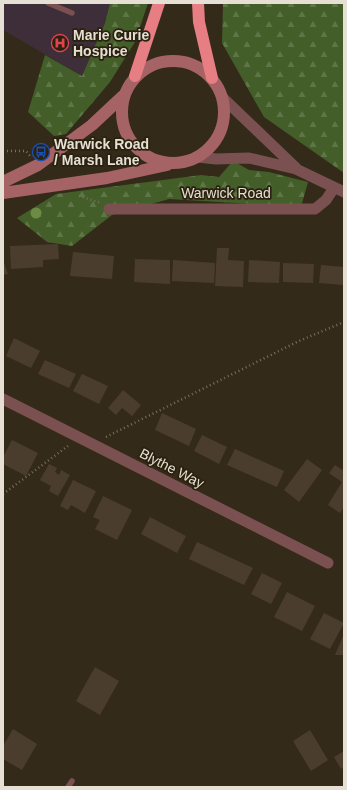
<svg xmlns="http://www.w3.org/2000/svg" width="347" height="790" font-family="Helvetica,sans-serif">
<defs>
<pattern id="forest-firs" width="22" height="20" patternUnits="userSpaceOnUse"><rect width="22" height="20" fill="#435e28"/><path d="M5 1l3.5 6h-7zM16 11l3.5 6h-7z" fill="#5e7546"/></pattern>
</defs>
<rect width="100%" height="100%" fill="#342a19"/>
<path fill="#3d2e3a" d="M3,3H110L105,23L82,76L3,30Z"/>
<path fill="url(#forest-firs)" d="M110,3H148L135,42L110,82L66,134L54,136L28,112L45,55L82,76L105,23Z
M223,3H344V173L264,117L222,43Z
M233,161L249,170L269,172L308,182L301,207L169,199L112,215L72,246L47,242L17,218L56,194L201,175L219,177Z"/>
<path fill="#4b3d2d" d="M58,244L59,259L43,260V267L11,269L10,246Z
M217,248H229L228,260L244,261L243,287L215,286Z
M73,252L114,256L112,279L70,276Z
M135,259L170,260V284L134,282Z
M3,260L8,274L3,275Z
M173,260L215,263L214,283L172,281Z
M249,260L280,262L279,283L248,282Z
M283,263L314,264L313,283L283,282Z
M321,265L344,267V285L319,283Z
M14,338L40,351L31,368L6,356Z
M45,360L76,374L69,388L38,374Z
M82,374L108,386L99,404L73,391Z
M123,390L141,405L132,416L122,408L116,415L108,408Z
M162,413L196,429L189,446L155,430Z
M202,435L227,447L219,464L194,451Z
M12,440L38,453L26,476L3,464V457Z
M235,449L284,471L277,487L227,465Z
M307,459L322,470L299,502L284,490Z
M49,464L57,468L55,472L59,475L61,470L70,475L58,496L49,491L51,486L40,480Z
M335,465L344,471V507L340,513L328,505L342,482L329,473Z
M73,480L96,491L85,513L71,505L68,510L60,506Z
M103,496L132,510L117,540L95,529L100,520L93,517Z
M150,517L186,536L177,553L141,534Z
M197,542L253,568L244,585L189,559Z
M262,573L282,583L271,604L251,594Z
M287,592L315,606L302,631L274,617Z
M324,613L344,623L330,649L310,639Z
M344,634V655H335Z
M95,667L119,681L100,715L76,701Z
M13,729L37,744L22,770L3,759V746Z
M310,730L328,760L311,771L293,741Z
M344,751V767L341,769L334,757Z"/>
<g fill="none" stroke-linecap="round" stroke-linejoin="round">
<path stroke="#787061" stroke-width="2.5" stroke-dasharray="1 3" stroke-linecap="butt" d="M3,151H26L30,156
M79,196L101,203
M106,437L299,341L344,322
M3,494L68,446"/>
<path stroke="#7b5051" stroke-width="5.5" d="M48,3L72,13
M68,787L72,781"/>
<path stroke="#7b5051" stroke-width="11" d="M223,98L296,168
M198,157L216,159L249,158L296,169L344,192
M109,209H315L326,200L334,188
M3,399L328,563"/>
<path stroke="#a66366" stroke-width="12" d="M122 112a51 51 0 1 1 102 0a51 51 0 1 1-102 0Z
M3,182L38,165L92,125L123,96
M3,193L107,178L167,165"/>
<path stroke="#e67e83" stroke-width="12" d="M198,3L199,22L212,78
M135,76L159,3"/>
</g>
<circle fill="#6f8a44" cx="36" cy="213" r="5.5"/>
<defs>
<g id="hospital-ring" transform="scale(0.9)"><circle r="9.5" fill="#2a210f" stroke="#e0444e" stroke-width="1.5"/><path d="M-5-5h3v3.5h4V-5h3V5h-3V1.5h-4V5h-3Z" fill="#e0444e"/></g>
<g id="bus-ring" transform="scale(0.9)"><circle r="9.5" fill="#2a210f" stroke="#1a4fb4" stroke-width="1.5"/><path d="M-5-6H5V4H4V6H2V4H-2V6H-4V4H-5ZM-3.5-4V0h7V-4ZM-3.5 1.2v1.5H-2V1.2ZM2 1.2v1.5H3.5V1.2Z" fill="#1a4fb4"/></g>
</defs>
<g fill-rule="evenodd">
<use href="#hospital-ring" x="60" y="43"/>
<use href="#bus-ring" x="41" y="152"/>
</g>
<g text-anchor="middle" stroke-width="3.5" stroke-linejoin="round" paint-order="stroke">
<g font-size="14" font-weight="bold" fill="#e5dfd4" stroke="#2a210f" text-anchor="start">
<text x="73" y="40">Marie Curie<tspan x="73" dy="16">Hospice</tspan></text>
<text x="54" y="149">Warwick Road<tspan x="54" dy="16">/ Marsh Lane</tspan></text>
</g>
<g font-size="14" fill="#e5dfd4" stroke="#2a210f">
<text x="226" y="198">Warwick Road</text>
<text transform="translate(172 468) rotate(27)" y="5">Blythe Way</text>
</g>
</g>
<rect width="347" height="790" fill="none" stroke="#e5dfd4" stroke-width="8"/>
</svg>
